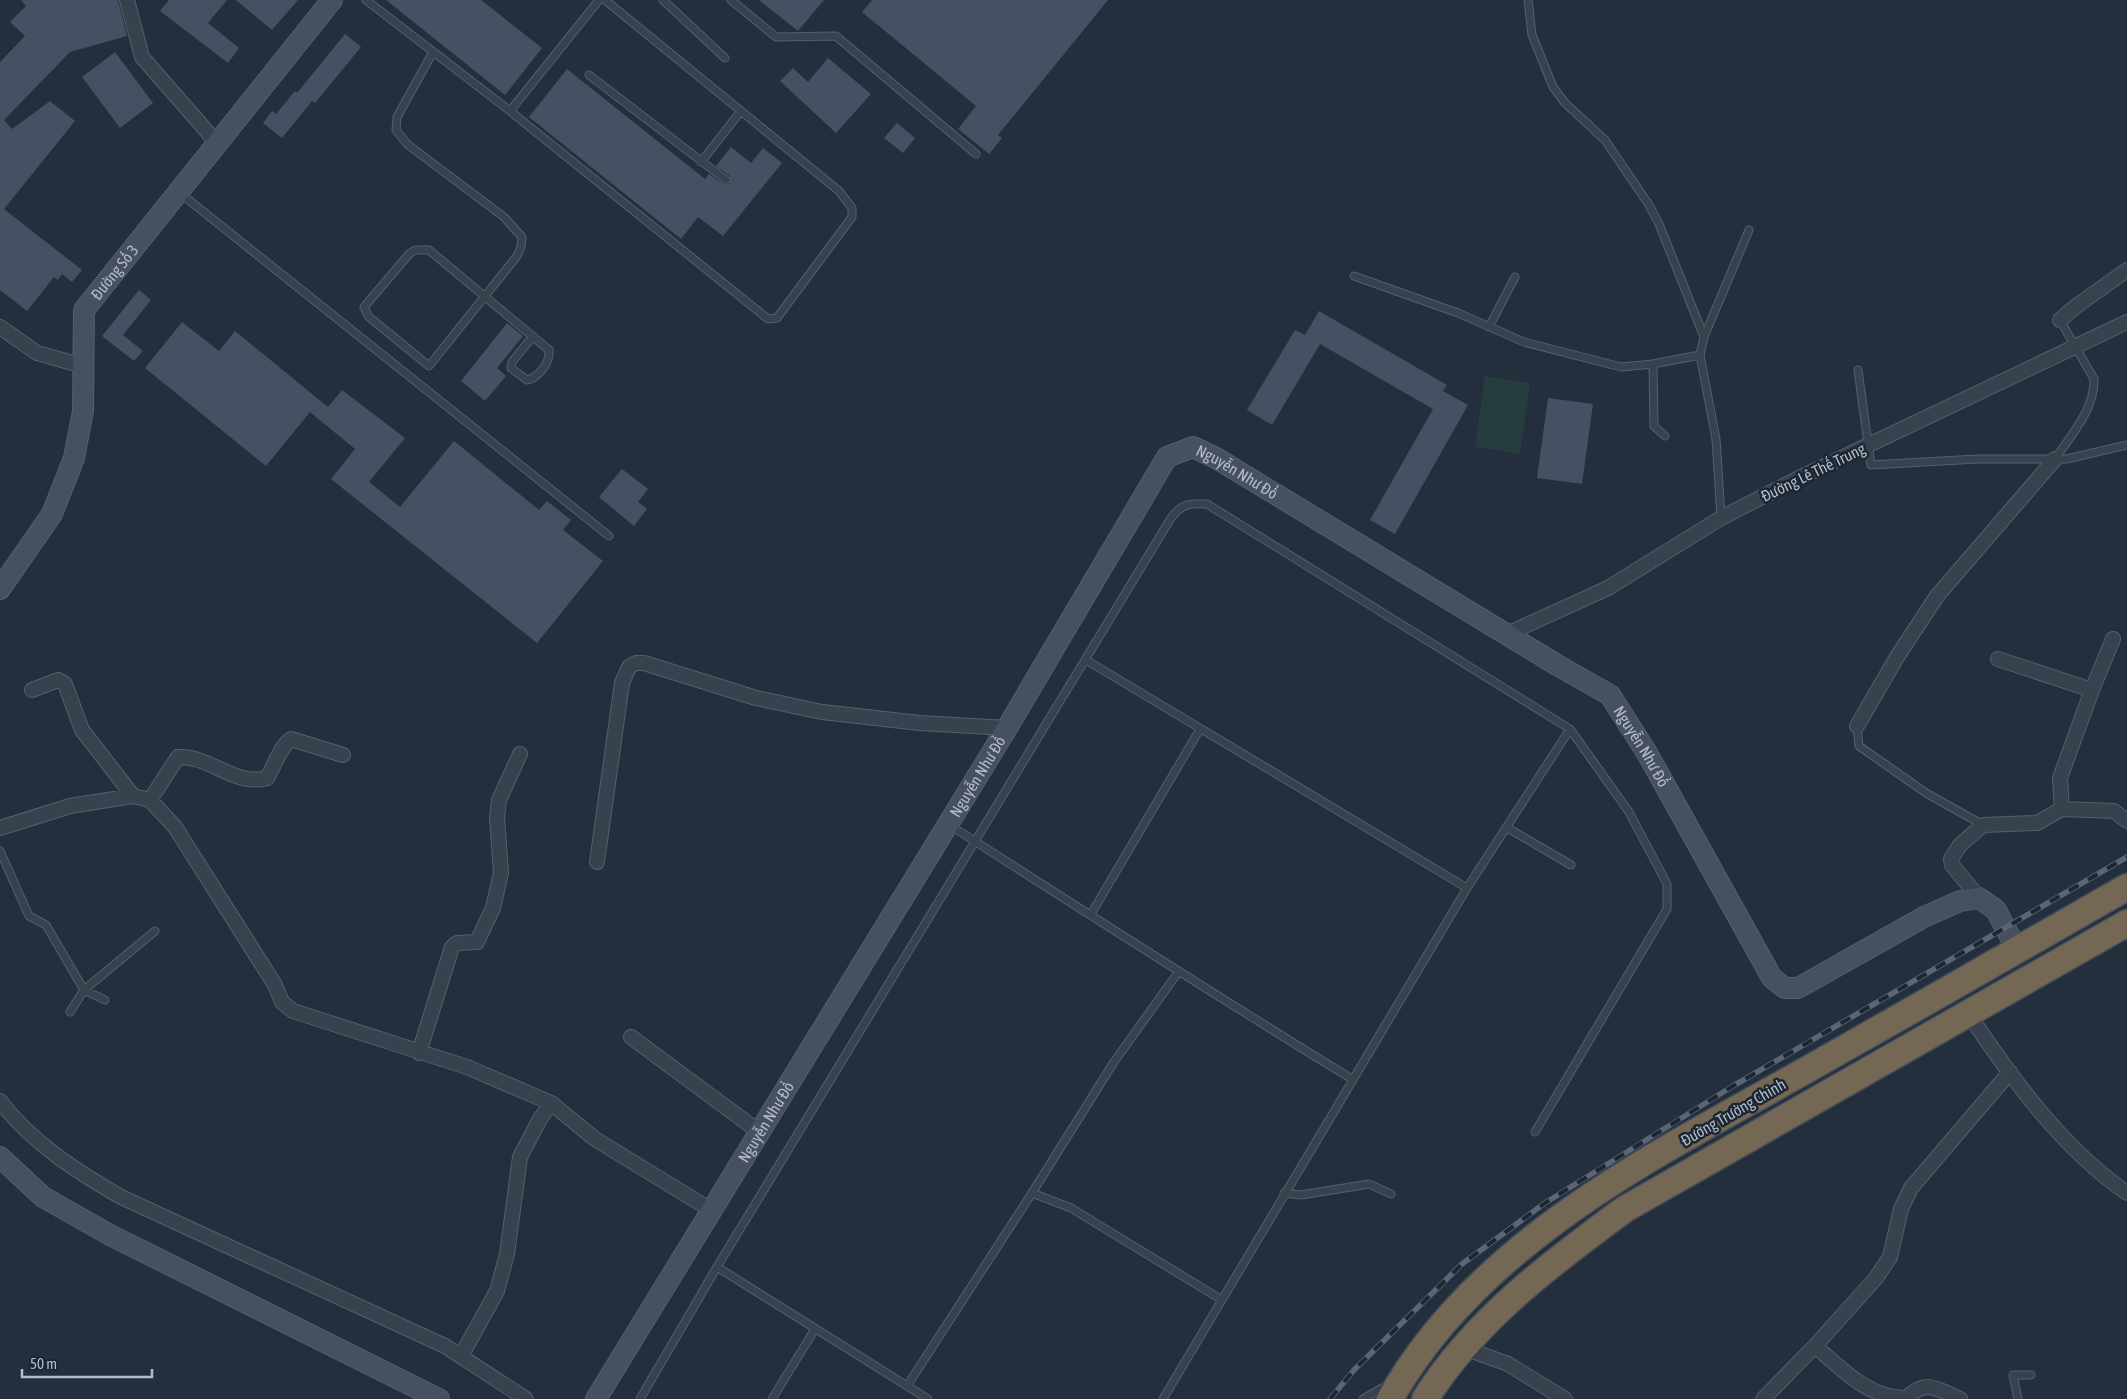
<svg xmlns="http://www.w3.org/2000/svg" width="2127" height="1399" font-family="'Asap Condensed',sans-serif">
<rect width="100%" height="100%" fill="#242f3e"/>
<path fill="#263c3f" d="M1485,376L1530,383L1520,454L1475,447Z"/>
<path fill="#455162" d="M21,0H118L127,36L70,52L4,120L12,129L50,101L75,121L4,209L82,270L72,282L62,274L58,280L54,277L27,311L0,290V62L25,36L10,22L26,6Z
M169,0H227L208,23L239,48L228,63L160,11Z
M236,0H298L272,30Z
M386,0H481L542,48L505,95Z
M759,0H824L798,31Z
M872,0H1108L998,135L1002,138L989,154L958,129L976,106L862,12Z
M345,34L361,47L315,103L312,101L282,138L263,123L272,111L276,114L295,91L297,93Z
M115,52L153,103L120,128L82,77Z
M828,58L871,94L836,133L780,81L793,68L808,82Z
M567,69L705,179L709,174L723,184H730V176L716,166L731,147L751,163L763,148L782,163L723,236L698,217L681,239L529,117Z
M897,123L915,138L903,153L884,138Z
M139,290L151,300L123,335L143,351L134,361L102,336Z
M1319,311L1447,385L1443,391L1468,405L1395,534L1370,520L1433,409L1320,344L1272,425L1247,410L1295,330L1305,335Z
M182,322L219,351L235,331L328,407L342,390L405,438L369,482L400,507L454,441L539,510L547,501L571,520L563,530L603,561L537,643L331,479L355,449L310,412L266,466L145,368Z
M507,323L523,336L497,368L506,376L485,401L461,381Z
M1548,398L1593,404L1582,484L1537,478Z
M622,469L648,489L638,502L647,509L634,526L599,497Z"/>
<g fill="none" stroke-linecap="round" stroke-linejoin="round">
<g stroke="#565f6c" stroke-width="9">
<path id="lane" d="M366,0L510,111L768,319L777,318L852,217V208L839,191L605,0
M663,0L725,58
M731,0L776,37L836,36L976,154
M1528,0L1532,35L1553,87L1565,103L1605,140L1649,205L1659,224L1704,337
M433,52L397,117L396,130L407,144L504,217L522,237L521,247L517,256L429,366L369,317L364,307L410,253L415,250H429L549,350C550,362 540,377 527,380L511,368L512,362L533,336
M589,75L726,180
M510,111L599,0
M701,162L741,111
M180,193L609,536
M1354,276L1458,313L1524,342L1621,367L1653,364L1700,355L1716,439L1721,518
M1489,327L1515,277
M1700,355L1704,337L1749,230
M1653,364L1654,426L1665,436
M1858,370L1871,465L1977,459H2067L2127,445
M2055,459C2071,435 2095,409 2094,379L2060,320
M1086,660L1467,888
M1857,726L1859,746L1926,793L1983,825
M948,824C1082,910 1216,996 1352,1079
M1506,827L1571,865
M0,851L29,916L46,925L84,990L105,1000
M1091,914L1200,729
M1179,971L1114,1062L1032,1193L1071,1208L1222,1300
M70,1012L84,990L155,931
M1284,1193L1301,1195L1369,1184L1391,1194
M717,1267L928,1399
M907,1386L1032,1193
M640,1399L717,1267L1171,518C1181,504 1190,503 1207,504L1570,729L1629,812L1667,884V909L1535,1132
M772,1399L815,1329
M1163,1399L1467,888L1570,729
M1363,1399L1391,1383
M2018,1399L2013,1375H2031"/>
</g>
<g stroke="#565f6c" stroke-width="16">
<path id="street" d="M127,0L142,57L217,143
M2060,320L2075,307L2127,270
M0,327L37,353L83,366
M1507,634L1608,588L1721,518L1797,479L2127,322
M1998,659L2092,690
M32,690L58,680L65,684L82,730L133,796
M1857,726L1897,657L1937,596L2055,459
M150,800L178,757C209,755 235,787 267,778C275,765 280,747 291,739L343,755
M2062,809L2060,778L2092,690L2113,639
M0,828L70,806L133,796L150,800L175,827L275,985L282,1002L293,1011L467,1067L551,1103L595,1139L711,1210
M597,862L622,683L629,667L636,663H644L756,698L822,712L920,723L1007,728
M1979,898L1952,865L1951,859L1960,845L1983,825L2037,823L2062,809L2114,811L2127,821
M1968,1013C2012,1079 2062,1148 2127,1193
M631,1037L758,1131
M419,1053L452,947L457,943L477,942L493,908L501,873L497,818L499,800L520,754
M0,1101C32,1143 76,1171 121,1197L445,1346L526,1399
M1815,1346C1842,1369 1869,1399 1907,1398C1926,1378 1939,1390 1960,1399
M1464,1348L1508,1364L1565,1399
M461,1356L497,1291L507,1254L520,1157L540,1119L551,1103
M1763,1399L1815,1346L1876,1278L1890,1257L1901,1209L1911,1188L2010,1072"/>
</g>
<g stroke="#565f6c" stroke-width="22">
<g id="secondary">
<path id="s1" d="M0,589L52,514L74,458L83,411L84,310L332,0"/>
<path d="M0,1157L43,1197L110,1235L439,1399"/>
<path id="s2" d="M596,1399L1007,728L1167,457L1193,447L1216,458L1557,665L1610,695L1647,753L1772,978L1785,988H1798L1924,917L1960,901L1979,898L1996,910L2017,950"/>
</g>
</g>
<g stroke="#434c59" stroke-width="29">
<path id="highway" d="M1390,1399C1479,1240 1658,1154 1810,1068C1916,1008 2021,948 2127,887
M1425,1399C1475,1320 1550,1264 1625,1209L2127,923"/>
</g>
<use href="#lane" stroke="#38414e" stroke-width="7"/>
<use href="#street" stroke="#38414e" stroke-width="14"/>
<use href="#secondary" stroke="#465061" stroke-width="20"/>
<use href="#highway" stroke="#746855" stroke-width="26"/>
<g stroke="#5a6575" stroke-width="5.5">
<path id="rail" d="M1330,1399L1354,1370L1462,1264L1545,1203L1733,1086L2127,857"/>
</g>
<use href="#rail" stroke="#1d2633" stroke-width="4" stroke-dasharray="11" stroke-linecap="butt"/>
</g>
<g text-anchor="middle" stroke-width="5" stroke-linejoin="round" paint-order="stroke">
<g font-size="16" fill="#b4bcc9" stroke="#1d2633">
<text dy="6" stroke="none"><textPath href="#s1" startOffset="349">Đường Số 3</textPath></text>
<text transform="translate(1813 472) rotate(-26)" y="6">Đường Lê Thế Trung</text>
<text dy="6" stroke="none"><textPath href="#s2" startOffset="1180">Nguyễn Như Đổ</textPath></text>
<text dy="6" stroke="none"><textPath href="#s2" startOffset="1675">Nguyễn Như Đổ</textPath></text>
<text dy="6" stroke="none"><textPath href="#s2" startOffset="730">Nguyễn Như Đổ</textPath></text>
<text transform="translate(1733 1112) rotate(-30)" y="6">Đường Trường Chinh</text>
<text dy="6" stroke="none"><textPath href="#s2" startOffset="325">Nguyễn Như Đổ</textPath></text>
</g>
</g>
<path d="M22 1369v8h130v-8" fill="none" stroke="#b4bcc9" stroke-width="2.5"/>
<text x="30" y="1369" font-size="15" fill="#b4bcc9" stroke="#1d2633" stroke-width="4" paint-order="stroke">50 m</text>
</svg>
